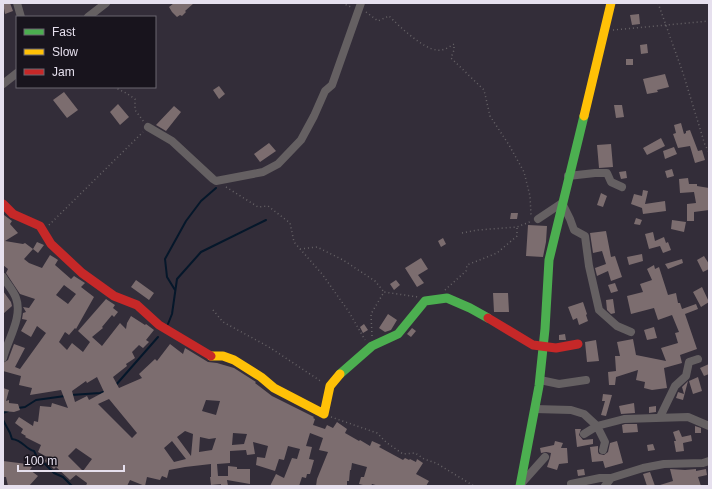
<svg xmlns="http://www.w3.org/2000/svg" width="712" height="489" font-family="Arial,sans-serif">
<rect width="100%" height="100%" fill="#332d39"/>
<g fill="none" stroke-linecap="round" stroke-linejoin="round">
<path stroke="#05172a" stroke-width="2" d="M175,290L167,277L165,259L186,221L201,201L216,188
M168,324L172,314L177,279L201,252L266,220
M115,386L158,337
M71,395L100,393L106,391
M18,408L25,407L36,400L65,396
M3,413L8,411
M3,420L10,433L12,439C23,440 25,449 34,451L38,459V462L45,464L54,473L63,477L72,486"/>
</g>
<path fill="#7c6d6f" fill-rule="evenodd" d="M3,3H10L13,11L5,14Z
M174,3H194L185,11L186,12L182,16L180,15L177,17L172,12L169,7Z
M639,14L640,24L632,25L630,15Z
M647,44L648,53L641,54L640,45Z
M626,59H633V65H626Z
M665,74L669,87L657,90L658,92L647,94L643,79Z
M219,86L225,94L219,99L213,90Z
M64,92L78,110L67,118L53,100Z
M118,104L129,117L120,125L110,112Z
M614,105H622L624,117L616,118Z
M174,106L181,112L166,131L156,125Z
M681,123L684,134L686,133V131L690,130L698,151L702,150L705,160L695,163L690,146L678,148L673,134L676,133L674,125Z
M661,138L665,146L647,155L643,148Z
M269,143L276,151L260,162L254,154Z
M611,144L613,167L599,168L597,145Z
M674,147L677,154L665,159L663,151Z
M672,169L674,176L667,178L665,171Z
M626,171L627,178L621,179L619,172Z
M688,178L689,184H697V186L709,188V210L694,212V221H687V204L696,203L694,192L680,193L679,179Z
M643,190L648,191L645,204L665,201L666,211L643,214L642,208L631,204L634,194L642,196Z
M601,193L607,196L603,207L597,205Z
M511,213H518L517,219H510Z
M4,215L12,221L10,224L18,233L5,241L23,244L25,243L33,249L24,259L29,263L42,268L50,255L55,258L58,260L55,265L71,279L74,276L85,283L81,287L94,297L76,329L75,328L69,335L65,332L59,342L67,350L72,343L83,352L90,342L78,331L106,299L115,305L113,308L118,312L114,317L112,315L102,327L103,328L92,337L102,346L120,323L126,329L127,323L131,316L145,325L146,324L154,330L146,340L149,342L143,348L139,345L132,352L135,358L126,364L127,366L113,377L119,388L142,378L139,374L155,359L157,361L170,344L183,354L185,348L208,362L217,363L234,368L256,382L255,383L272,396L314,417L313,418L315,419L313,425L325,429L327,425L333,428L337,422L347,429L345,433L359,441L360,440L370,446L372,441L381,445L379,447L403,460L405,458L409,460L410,459L416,462L417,459L423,463L416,474L429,481L426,486H379L372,484L371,486H367L359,484L361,477H364L367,467L352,463L351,470H350L349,481H347V486H316L317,479L328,452L319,450L323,438L310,433L306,446L312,447L309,459L314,460L310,474H307L306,478L302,477L299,486H270L276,474L284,478L292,458L297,459L300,449L288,446L284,460L279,459L275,471L256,465L257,457L265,458L268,446L253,442L255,454L247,455L246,450L230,451V463L217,464L218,476H228V466L237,467V469H250V484L227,480L228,486H221V484L211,485L210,477H211V464L185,467L169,470L167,478L162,476L160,480L147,477L145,486L130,480L127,486H86L87,483L76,475L70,480L56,467L54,469L45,461L47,457L38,452L41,445L25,437L26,436L21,433L23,429L15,423L19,417L33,426L34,421L38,422L40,406L51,407L52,403L68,408L61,390L30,395L32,388L19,385L21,376L3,371V363L8,360L14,344L25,348L15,367L20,369L46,333L37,326L31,337L21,331L27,320L22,319L23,313L26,312L23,307L29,308L35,299L20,294L6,273L8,269L3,265ZM64,285L76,294L68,304L56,295ZM97,377L104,392L89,400L87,396L75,402L72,391L86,381L87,383ZM109,399L137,433L132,438L98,404ZM206,400L220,401L216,415L202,411ZM185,431L193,434L191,456L177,437ZM233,433L247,434L244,444L232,445ZM200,437L209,439L216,438L212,450L199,452ZM172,441L186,459L174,462L164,448ZM76,448L92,459L83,471L68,456Z
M636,218L642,220L640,225L634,224Z
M672,220L686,222L684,232L671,229Z
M528,225L547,226L546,242L543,257L526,256Z
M606,231L611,257L615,256L622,277L611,281L608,271L597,276L595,268L606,264L602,251L593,253L590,233Z
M653,232L655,241L664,237L666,243L668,242L671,250L663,253L660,246L649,249L645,234Z
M443,238L446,244L441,247L438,241Z
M37,242L44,245L38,253L33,249Z
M642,254L643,261L629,265L627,257Z
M704,256L709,264V269L703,272L697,260Z
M421,258L428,269L418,275L424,283L417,287L405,268Z
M682,259L683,263L668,269L665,264Z
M654,265L655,269L659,267L668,295L676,293L678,303H680L682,309L696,304L698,309L685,314L697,349L680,355L682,363L664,368L667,388L652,390L644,388L645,382L636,380L638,370L616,377L615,385H609L608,372L616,371L615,356H620L617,342L633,339L636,355L666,361L661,348L678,343L675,333L679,332L672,315L658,320L654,308L631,314L627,296L643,292L640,284L652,280L647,269Z
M136,280L154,293L149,300L131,287Z
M396,280L400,285L394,290L390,284Z
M615,283L618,291L611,293L608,285Z
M702,287L709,302L701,307L693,292Z
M3,291L11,302L12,306L3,314Z
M493,293H508L509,312H494Z
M613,299L615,313L611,314L607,310L606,300Z
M583,302L587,314L586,315L588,321L579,325L577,318L573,320L568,307Z
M388,314L397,320L391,330L385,332L379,328Z
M364,324L368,330L363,333L360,327Z
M654,327L657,338L647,340L644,330Z
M412,328L416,331L411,337L407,334Z
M565,334L566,340H559V335Z
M596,340L599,361L587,362L585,342Z
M709,364V374L704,376L700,368Z
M698,377L702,391L693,394L689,381Z
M688,381L683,400L676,398L678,392L684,394L682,387Z
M3,388L9,390L6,401L9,400V403L18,404L20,410L14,412L3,411Z
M603,394L612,395L606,416L601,415L605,401H602Z
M634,403L635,413L621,414L619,406Z
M656,406V412L649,413V407Z
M625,424H637L638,432L623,433L622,425Z
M695,426L701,428V433H695Z
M575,429H581L579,435L583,440L593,439V444L577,447Z
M679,430L682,437L691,435L692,441L683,443L684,451L676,452L674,441H676L673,432Z
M555,441L563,443L561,448H567L568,463L559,464L557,470L547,467L550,458L551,453L546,452L541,453L540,448L554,445Z
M617,441L623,463L605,468L603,461L592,462L590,447L598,446V452L599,454L604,455L608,452L610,443Z
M653,444L655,450L648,451L647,445Z
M3,461L27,464L32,467L30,470L38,476L29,486H8L6,477H3Z
M584,469L585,475L578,476L577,470Z
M670,469L685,470L696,469V471L706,469L707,475L698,477L701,486H660V485L673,481Z
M650,472L655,486H647L643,474Z"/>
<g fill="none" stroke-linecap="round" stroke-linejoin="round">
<path stroke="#676367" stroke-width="1.5" stroke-dasharray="1 3" stroke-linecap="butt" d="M342,3L351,7
M658,3L683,73L705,145L709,152
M366,12L378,21L389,16C399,26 423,49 437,50C444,51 449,47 454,44V50L451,58L484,90L490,116L509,145L524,172L530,196L531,215L532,216
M613,30L709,21
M114,87L126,93L135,99V110L144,122
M226,187L258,207L268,206L290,223L294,242L322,274L349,312L365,340
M49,225L143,132
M462,233L478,230L517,227L532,221
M300,249L317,247L343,260L375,281L384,292
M445,290L466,271L467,265L497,253L517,236V227
M213,310L223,322L269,347L322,382
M372,336L371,314L384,292L418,297
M331,417L377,433L387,443L403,454L415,453L424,459L436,463L474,486"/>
<path stroke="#656062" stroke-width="8" d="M17,3L21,17
M88,17L106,3
M3,84L17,73
M148,127L172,141L213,179L216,181L263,172L278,164L301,140L314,116L325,91L332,85L361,3
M568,176L595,173H607L611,182L622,187
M538,219L562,203L570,219L574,230L585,236L589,266L599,310L617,326L631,332
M3,277C7,284 13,290 16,298C23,317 8,339 3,358
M540,380L559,384L586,380
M535,409L571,410L584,414L597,426L624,419L688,417L709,426
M660,417L675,386L686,376L689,362L698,359
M584,434L597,426L605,442L603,450
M571,484L600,478H611
M520,485L545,457
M605,486L611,478L643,468L664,464L703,463L709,461"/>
<path stroke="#4caf50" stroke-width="9" d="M340,374L372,346L398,334L425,301L447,298L470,308L488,318
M520,486L539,386L545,329L549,260L584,116"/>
<path stroke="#ffc107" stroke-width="9" d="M584,116L611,3
M211,356H223L234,360L261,377L274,388L324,414L330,386L340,374"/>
<path stroke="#c62828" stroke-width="9" d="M3,204L13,214L40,226L51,244L82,273L114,296L137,305L159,325L211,356
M488,318L533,345L556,348L578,344"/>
</g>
<rect width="712" height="489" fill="none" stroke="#e6e0ee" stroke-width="8"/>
<rect x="16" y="16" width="140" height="72" fill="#18141d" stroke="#6a6671"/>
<rect x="24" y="29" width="20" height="6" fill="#4caf50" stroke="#6a6671"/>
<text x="52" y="36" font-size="12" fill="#e6e0ee">Fast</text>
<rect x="24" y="49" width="20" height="6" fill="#ffc107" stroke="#6a6671"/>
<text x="52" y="56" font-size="12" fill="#e6e0ee">Slow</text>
<rect x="24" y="69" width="20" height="6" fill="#c62828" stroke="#6a6671"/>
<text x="52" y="76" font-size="12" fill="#e6e0ee">Jam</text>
<path d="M18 465v6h106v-6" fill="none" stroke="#e6e0ee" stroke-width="2"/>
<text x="24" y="465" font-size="12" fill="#e6e0ee" stroke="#18141d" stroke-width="3" paint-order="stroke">100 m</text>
</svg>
